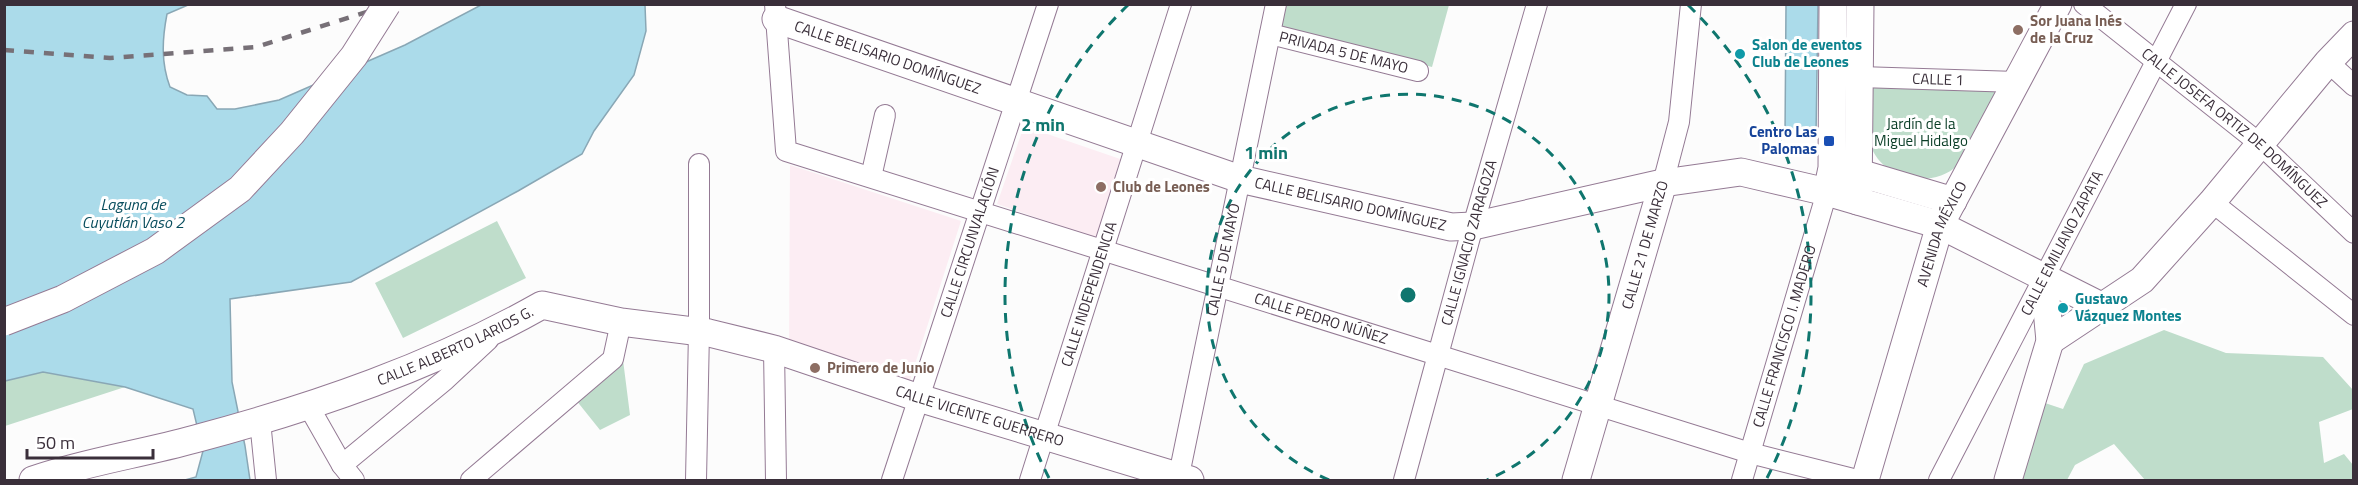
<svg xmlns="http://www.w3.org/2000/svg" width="2358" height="485" font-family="'Titillium Web',sans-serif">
<rect width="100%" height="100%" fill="#fcfcfc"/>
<path fill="#fcedf3" d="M1024,126L1126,161L1099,239L997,204Z
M790,165L961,221L908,386L789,349Z"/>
<path fill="#bfddcb" d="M1283,5H1449L1432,67L1277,28Z
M1872,85L2001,89C1991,106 1982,124 1972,141C1967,148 1964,159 1958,165C1933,189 1886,181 1872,149C1868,138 1872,98 1872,85Z
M497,221L526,278L403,338L375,283Z
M2164,330L2226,353L2323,357L2353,390V409L2319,422L2324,463L2344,454L2353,465V480H2145L2114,444L2075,465L2067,480H2015L2036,400L2063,409L2084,364Z
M623,360L630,415L600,430L576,400Z
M43,372L125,387L5,426L4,381Z"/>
<path fill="#abdbea" stroke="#89a7b5" stroke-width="1.5" d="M4,5H188L167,14C162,40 161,63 170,87L187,95L207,96L217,109H235L279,100L405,45L481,5H645L646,31L634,75L594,131L582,154L518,191L351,282L230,299L232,382L245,446L250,480H185L196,477L203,451L193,409L125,387L43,372L5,381Z
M1786,5H1818L1816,136L1785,135Z"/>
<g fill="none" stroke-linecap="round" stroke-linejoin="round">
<g stroke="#947a94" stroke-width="22">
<g id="street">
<path id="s1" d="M775,4L786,151L1750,453L1857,480"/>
<path id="s2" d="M2084,4L2259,143L2354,233"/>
<path id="s3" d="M1270,34L1418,71"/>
<path d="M2328,62L2354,86"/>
<path id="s4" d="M1860,77L2017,82"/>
<path d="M871,177L885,115"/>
<path d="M1663,183L1679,122L1691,4"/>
<path d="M2212,202L2354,315"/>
<path d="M774,349L776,480"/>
<path d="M309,407L342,465L354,480"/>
<path d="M260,421L266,480"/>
<path d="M342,465L445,380L488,340"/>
<path d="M471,480L613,359L621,322"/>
<path d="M696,480L699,331V164"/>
<path id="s5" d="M892,480L1048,4"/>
<path id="s6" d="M1030,480L1181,4"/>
<path id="s7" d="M1178,480L1276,4"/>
<path id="s8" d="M1404,480L1473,226L1537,4"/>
<path id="s9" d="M1742,480L1827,192"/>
<path id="s10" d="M1939,480L2186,4"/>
</g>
</g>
<g stroke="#947a94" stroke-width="29">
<g id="secondary">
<path id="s11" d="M776,19L1240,179L1451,227L1473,226L1663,183L1741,172L1827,192L1940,225L2103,307"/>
<path d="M1842,171L1859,173L1953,201"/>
<path d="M1827,192L1832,168L1833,4"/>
<path d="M1858,201L1860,4"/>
<path d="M2050,341L2142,280L2212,202L2328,62L2354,35"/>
<path id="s12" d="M33,480C85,462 141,454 195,439C315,407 434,366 542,305L621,322L709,333L774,349L919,398L1190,480"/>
<path d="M1576,480L1663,183"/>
<path id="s13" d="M1865,480L1940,225L2058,4"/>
<path d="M2008,480L2050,341L2044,278"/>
</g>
</g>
<use href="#street" stroke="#fff" stroke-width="20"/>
<use href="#secondary" stroke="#fff" stroke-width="27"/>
<path stroke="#777077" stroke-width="4.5" stroke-dasharray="10 10" stroke-linecap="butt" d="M4,50L110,58L256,47L392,4"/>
<g stroke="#947a94" stroke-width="29" stroke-linecap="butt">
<path id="secondary-bridge" d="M4,322L63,299L155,251L240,189L292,133L354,56L387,4"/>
</g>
<use href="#secondary-bridge" stroke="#fff" stroke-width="27"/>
</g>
<g fill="none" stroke="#0f766e" stroke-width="3" stroke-dasharray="10 8">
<path d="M1329 480A201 201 0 1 1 1487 480"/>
<path d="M1049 478A403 403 0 0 1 1128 5M1688 5A403 403 0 0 1 1767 478"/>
</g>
<g fill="#8d6e63" stroke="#fff" stroke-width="2">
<circle cx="2018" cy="30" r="6"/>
<circle cx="1101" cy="187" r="6"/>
<circle cx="815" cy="368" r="6"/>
</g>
<g fill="#0f9aa8" stroke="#fff" stroke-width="2">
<circle cx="1740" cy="54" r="6"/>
<circle cx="2063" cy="308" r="6"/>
</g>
<rect fill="#1a4fb4" stroke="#fff" stroke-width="2" x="1823" y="135" width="12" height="12" rx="3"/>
<g text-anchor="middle" stroke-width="6" stroke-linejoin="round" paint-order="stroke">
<g font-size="15" font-weight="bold" fill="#785e54" stroke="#fff" text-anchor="start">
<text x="2030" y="26">Sor Juana Inés<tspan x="2030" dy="17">de la Cruz</tspan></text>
<text x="1113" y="192">Club de Leones</text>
<text x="827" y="373">Primero de Junio</text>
</g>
<g font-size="15" font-weight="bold" fill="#0d838f" stroke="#fff" text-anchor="start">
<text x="1752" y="50">Salon de eventos<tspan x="1752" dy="17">Club de Leones</tspan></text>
<text x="2075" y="304">Gustavo<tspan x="2075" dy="17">Vázquez Montes</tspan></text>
</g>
<g font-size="15" fill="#3a2f3a" stroke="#fff">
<text dy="5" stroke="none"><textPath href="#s3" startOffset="76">PRIVADA 5 DE MAYO</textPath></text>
<text dy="5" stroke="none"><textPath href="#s11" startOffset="118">CALLE BELISARIO DOMÍNGUEZ</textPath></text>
<text dy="5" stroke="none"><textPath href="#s4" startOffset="78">CALLE 1</textPath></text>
<text dy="5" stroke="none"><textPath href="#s2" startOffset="195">CALLE JOSEFA ORTIZ DE DOMÍNGUEZ</textPath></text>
<text dy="5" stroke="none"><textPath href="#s11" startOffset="604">CALLE BELISARIO DOMÍNGUEZ</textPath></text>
<text dy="5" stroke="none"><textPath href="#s13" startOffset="258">AVENIDA MÉXICO</textPath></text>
<text dy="5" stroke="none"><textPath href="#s8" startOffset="246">CALLE IGNACIO ZARAGOZA</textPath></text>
<text dy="5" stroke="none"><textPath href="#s10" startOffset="267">CALLE EMILIANO ZAPATA</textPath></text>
<text dy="5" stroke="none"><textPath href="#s5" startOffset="250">CALLE CIRCUNVALACIÓN</textPath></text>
<text transform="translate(1645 245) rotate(-74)" y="5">CALLE 21 DE MARZO</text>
<text dy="5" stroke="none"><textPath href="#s7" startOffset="225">CALLE 5 DE MAYO</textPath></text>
<text dy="5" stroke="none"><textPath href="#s6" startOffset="195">CALLE INDEPENDENCIA</textPath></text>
<text dy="5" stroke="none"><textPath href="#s1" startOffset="708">CALLE PEDRO NÚÑEZ</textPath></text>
<text dy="5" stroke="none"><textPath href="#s9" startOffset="150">CALLE FRANCISCO I. MADERO</textPath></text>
<text dy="5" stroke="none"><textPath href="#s12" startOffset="444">CALLE ALBERTO LARIOS G.</textPath></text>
<text dy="5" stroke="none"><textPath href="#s12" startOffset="993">CALLE VICENTE GUERRERO</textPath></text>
</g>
<g font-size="15" fill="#0b3e27" stroke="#fff">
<text x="1921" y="129">Jardín de la<tspan x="1921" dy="17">Miguel Hidalgo</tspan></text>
</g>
<g font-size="15" font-weight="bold" fill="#164399" stroke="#fff" text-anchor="end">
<text x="1817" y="137">Centro Las<tspan x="1817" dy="17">Palomas</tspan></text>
</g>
<g font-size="16" font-style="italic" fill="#084d5d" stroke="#fff">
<text x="133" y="210">Laguna de<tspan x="133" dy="18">Cuyutlán Vaso 2</tspan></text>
</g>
</g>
<circle cx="1408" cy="295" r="9" fill="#0f766e" stroke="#fff" stroke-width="3"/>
<g font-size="18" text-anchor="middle" font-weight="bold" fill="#0f766e" stroke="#fff" stroke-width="6" stroke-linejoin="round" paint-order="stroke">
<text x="1043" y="131">2 min</text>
<text x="1266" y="159">1 min</text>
</g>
<rect width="2358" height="485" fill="none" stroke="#3a2f3a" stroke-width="12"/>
<path d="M27 449v9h126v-9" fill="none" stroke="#3a2f3a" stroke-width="3"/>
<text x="36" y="449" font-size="18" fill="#3a2f3a" stroke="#ffffff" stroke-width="4.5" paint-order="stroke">50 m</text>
</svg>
